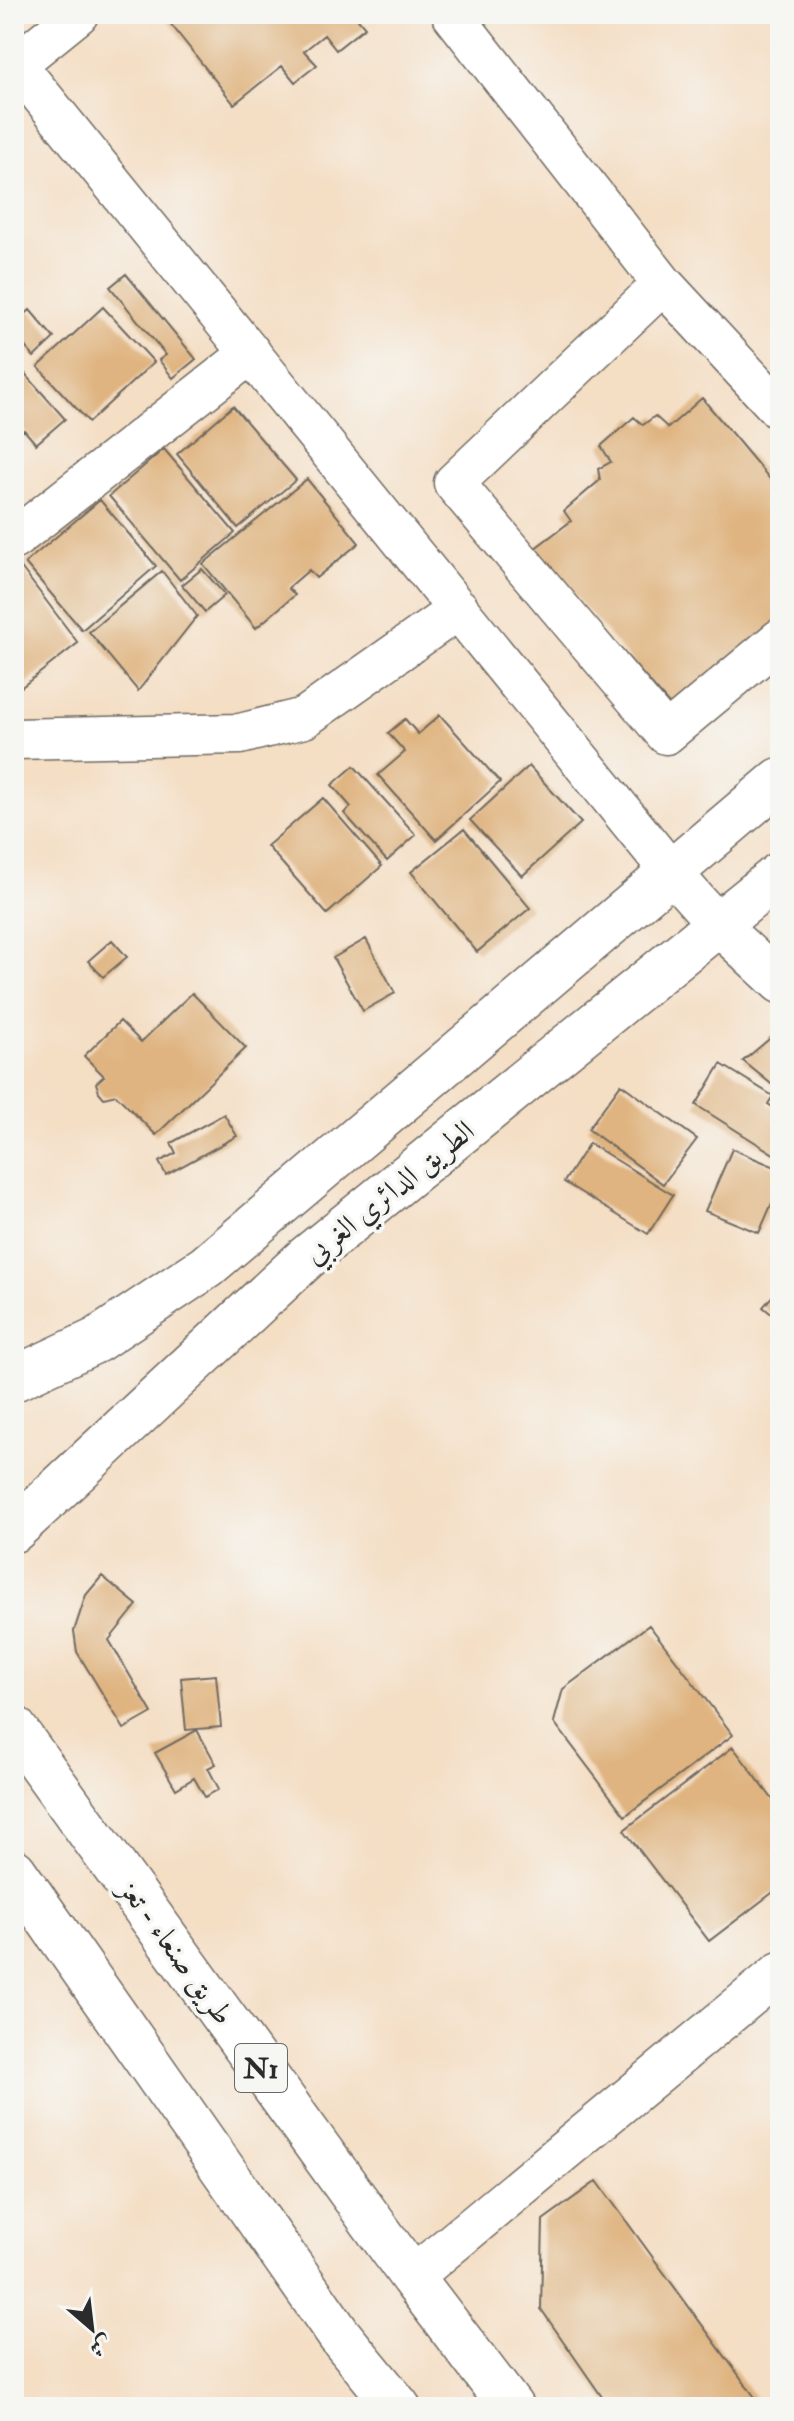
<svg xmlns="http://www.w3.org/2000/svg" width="794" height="2421" font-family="'IM FELL Double Pica',Amiri,serif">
<rect width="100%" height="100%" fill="#f6f6f2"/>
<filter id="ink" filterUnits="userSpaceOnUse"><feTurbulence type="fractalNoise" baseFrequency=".0125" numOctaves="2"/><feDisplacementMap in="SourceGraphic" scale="16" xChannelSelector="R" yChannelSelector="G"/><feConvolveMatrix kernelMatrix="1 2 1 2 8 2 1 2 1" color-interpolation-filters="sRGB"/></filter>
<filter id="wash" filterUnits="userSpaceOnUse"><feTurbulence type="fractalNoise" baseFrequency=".006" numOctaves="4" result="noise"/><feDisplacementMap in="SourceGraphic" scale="32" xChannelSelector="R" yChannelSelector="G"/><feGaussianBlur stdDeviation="1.8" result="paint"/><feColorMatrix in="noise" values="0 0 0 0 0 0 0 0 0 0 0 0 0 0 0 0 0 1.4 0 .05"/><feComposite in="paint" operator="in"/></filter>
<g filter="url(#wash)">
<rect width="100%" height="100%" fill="#f4dec4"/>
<g id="blocks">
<path fill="#dfb480" d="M171,14H354L365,27L336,50L324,35L304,51L317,65L295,82L282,66L234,104L166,18Z
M126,274L196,359L173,378L159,360L166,355L110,287Z
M103,307L154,362L89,422L38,367Z
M30,310L54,338L34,357L14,334V324Z
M14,361L65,419L36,444L24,430L14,438Z
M702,398L780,491V623L674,710L534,549L571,521L564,511L600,480L598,469L611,462L601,446L634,417L643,425L655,416L668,428Z
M233,406L296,480L238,528L177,454Z
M164,449L235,533L180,580L109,496Z
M307,479L359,543L316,578L309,570L288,588L295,595L256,628L203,564Z
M100,500L156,566L82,630L25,563Z
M20,566L78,643L14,693V571Z
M202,569L225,595L205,612L182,585Z
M162,571L197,616L138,691L89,632Z
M440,715L500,782L436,840L378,775L405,752L388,733L405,719L418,734Z
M354,766L416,835L387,861L344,813L351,807L332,785Z
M529,766L581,823L522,876L470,820Z
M323,798L382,866L327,914L267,846Z
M464,829L530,908L477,952L411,872Z
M366,939L395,993L363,1011L333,958Z
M112,940L127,957L103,977L88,961Z
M192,993L246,1048L156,1135L116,1095L104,1098L99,1092L96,1083L104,1076L84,1056L120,1021L141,1042Z
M780,1030V1081L775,1087L743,1061Z
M721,1064L773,1096L768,1104L780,1112V1158L696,1105Z
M621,1084L697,1139L663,1184L588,1129Z
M224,1114L237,1136L166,1175L159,1162L176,1153L171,1143Z
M589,1143L673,1195L648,1234L564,1182Z
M732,1149L780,1169V1185L759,1233L705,1211Z
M780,1287V1321L763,1307Z
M102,1576L137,1605L109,1640L152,1713L124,1729L77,1652L74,1631L86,1595Z
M649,1625L733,1735L625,1816L554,1722L563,1689Z
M216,1675L221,1727L186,1730L181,1678Z
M197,1730L216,1764L208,1768L219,1789L205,1797L194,1778L176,1789L155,1753Z
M733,1747L780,1809V1887L709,1941L624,1830Z
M597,2181L762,2407H609L541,2309L543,2220Z"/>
</g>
</g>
<g filter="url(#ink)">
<use href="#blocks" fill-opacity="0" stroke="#716a61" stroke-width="2"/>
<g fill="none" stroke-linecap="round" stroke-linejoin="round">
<g stroke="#716a61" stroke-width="43">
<path id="minor" d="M452,14L663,284L780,410
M14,62L671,872L718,925L780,983
M16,64L78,14
M663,284L454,483L666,734L780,639
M14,539L251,353
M14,739L240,734L304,718L459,609
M412,2277L780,1972"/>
</g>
<g stroke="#716a61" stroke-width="47">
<path id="major" d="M14,1379L97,1340L206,1267L780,780
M14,1530L306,1258L780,874"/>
</g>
<g stroke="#716a61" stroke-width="47">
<path id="highway" d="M14,1728L412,2277L511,2407
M14,1871L339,2335L398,2407"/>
</g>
<use href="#minor" stroke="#fff" stroke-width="40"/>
<use href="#major" stroke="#fff" stroke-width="44"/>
<use href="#highway" stroke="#fff" stroke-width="44"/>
</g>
</g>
<g text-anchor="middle" stroke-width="7" stroke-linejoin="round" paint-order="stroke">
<rect fill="#f6f6f2" stroke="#686867" stroke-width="2" x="235" y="2044" width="52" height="48" rx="6"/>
<g font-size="28" font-weight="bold" fill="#2b2b2b">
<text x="261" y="2078">N1</text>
</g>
<g font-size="30" fill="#2b2b2b" stroke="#f6f6f2">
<text transform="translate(389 1192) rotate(-39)" y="10">الطريق الدائري الغربي</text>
<text transform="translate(177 1952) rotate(54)" y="10">طريق صنعاء - تعز</text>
</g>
</g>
<rect width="794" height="2421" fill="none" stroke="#f6f6f2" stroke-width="48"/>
<g transform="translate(92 2329) rotate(152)" stroke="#f6f6f2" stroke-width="6" paint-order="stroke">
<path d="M0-6L14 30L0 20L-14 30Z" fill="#2b2b2b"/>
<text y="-12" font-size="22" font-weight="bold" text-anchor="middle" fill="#2b2b2b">ش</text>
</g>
</svg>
